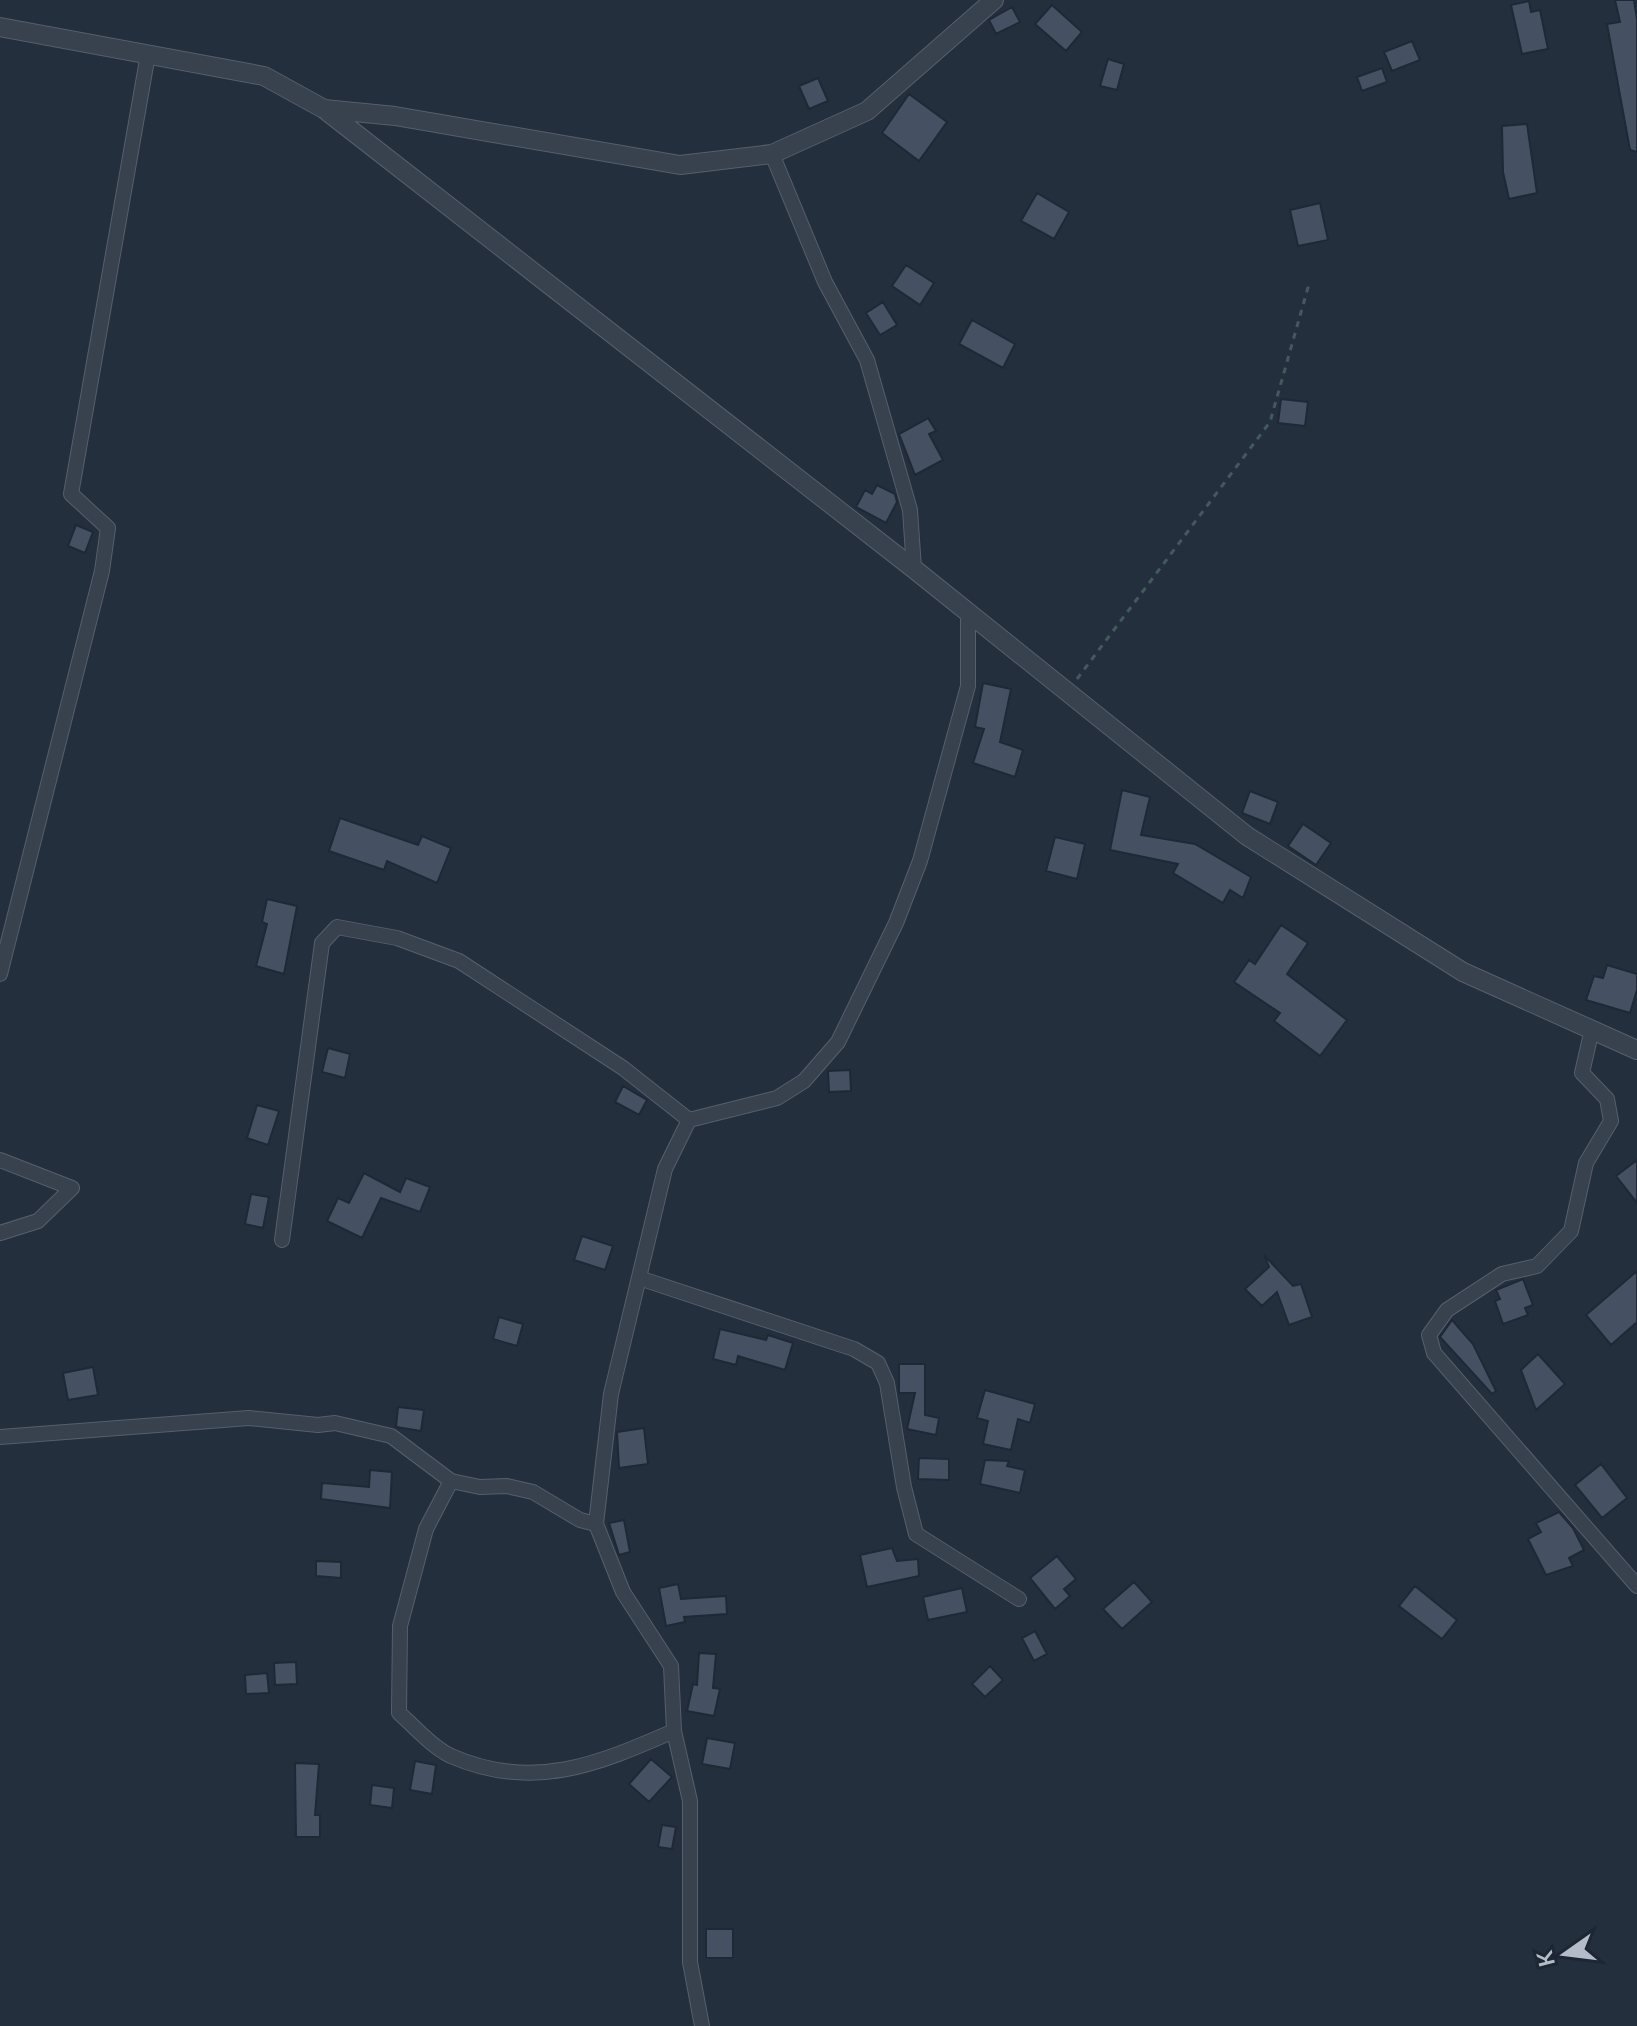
<svg xmlns="http://www.w3.org/2000/svg" width="1637" height="2026" font-family="Lato,sans-serif">
<rect width="100%" height="100%" fill="#242f3e"/>
<path fill="#455162" stroke="#1f2835" stroke-width="2" d="M1615,0H1634L1637,19V152L1630,150L1607,24L1620,22Z
M1529,1L1531,12L1540,10L1548,49L1522,54L1511,5Z
M1052,5L1082,32L1066,51L1035,24Z
M1012,7L1020,22L996,34L989,20Z
M1412,41L1420,60L1392,71L1384,52Z
M1108,59L1124,64L1117,90L1100,86Z
M1382,68L1387,82L1362,91L1357,77Z
M818,78L828,101L809,109L799,86Z
M909,94L947,122L919,161L882,133Z
M1527,124L1537,193L1509,199L1503,172L1502,126Z
M1037,193L1069,212L1054,239L1021,221Z
M1320,203L1328,240L1298,246L1290,210Z
M906,265L934,283L920,305L892,286Z
M883,302L897,325L880,335L866,313Z
M972,320L1015,344L1003,368L959,344Z
M1281,399L1308,402L1305,426L1278,423Z
M928,418L936,431L929,434L943,460L915,475L899,434Z
M877,485L895,494L897,502L886,523L856,507L865,490L872,494Z
M76,525L93,532L85,553L68,546Z
M983,683L1011,689L1000,742L1023,750L1015,777L973,763L984,729L975,727Z
M1122,790L1150,797L1141,835L1195,844L1251,877L1243,898L1230,890L1223,903L1173,873L1178,864L1110,850Z
M1250,791L1278,802L1270,824L1242,813Z
M340,818L418,845L422,836L451,848L437,883L387,861L384,870L329,851Z
M1303,824L1331,843L1316,865L1288,846Z
M1055,837L1085,844L1077,879L1046,871Z
M267,899L297,906L284,974L256,966L267,924L262,922Z
M1281,925L1308,943L1287,974L1347,1020L1320,1056L1274,1021L1280,1013L1234,982L1249,960L1255,964Z
M1607,965L1637,974V990L1630,1013L1586,1000L1594,976L1603,978Z
M328,1048L350,1054L345,1078L322,1072Z
M850,1070L851,1091L829,1092L828,1071Z
M623,1086L647,1100L639,1115L615,1102Z
M257,1105L279,1111L268,1145L247,1138Z
M1637,1160V1203L1616,1176Z
M364,1173L400,1192L406,1178L430,1187L420,1212L381,1198L362,1238L327,1221L338,1198L349,1203Z
M251,1194L269,1197L263,1228L245,1224Z
M582,1236L613,1246L605,1270L574,1260Z
M1264,1255L1293,1286L1301,1284L1312,1317L1289,1325L1277,1292L1262,1306L1245,1289L1269,1267Z
M1637,1271V1322L1611,1345L1586,1315Z
M1523,1279L1533,1305L1525,1308L1528,1315L1503,1324L1495,1301L1500,1299L1496,1290Z
M499,1317L523,1324L517,1346L493,1339Z
M1452,1320L1473,1344L1496,1391L1492,1394L1440,1337Z
M720,1329L766,1340L768,1335L793,1343L785,1370L738,1356L736,1365L713,1359Z
M1538,1354L1565,1384L1536,1410L1521,1370Z
M899,1364H925V1415L939,1418L936,1435L907,1429L915,1393H899Z
M93,1367L98,1395L68,1400L63,1373Z
M985,1390L1035,1404L1030,1423L1018,1419L1011,1450L983,1444L988,1421L977,1418Z
M398,1407L424,1410L421,1431L396,1427Z
M644,1428L648,1464L619,1468L617,1432Z
M919,1458L949,1459V1480L918,1479Z
M985,1460L1009,1461L1007,1466L1025,1470L1020,1493L980,1484Z
M1601,1464L1627,1498L1602,1518L1575,1485Z
M370,1470L392,1472L390,1508L321,1499L322,1483L369,1487Z
M1559,1512L1573,1528L1584,1550L1569,1558L1573,1566L1546,1575L1528,1539L1541,1532L1536,1523Z
M624,1520L630,1552L619,1555L609,1523Z
M892,1548L897,1561L918,1559L919,1576L867,1587L860,1555Z
M1057,1556L1076,1579L1064,1589L1070,1596L1055,1609L1030,1578Z
M316,1561L341,1562V1578L316,1576Z
M1134,1582L1152,1602L1122,1629L1103,1609Z
M678,1584L681,1599L726,1596L727,1614L684,1617L685,1622L666,1626L659,1588Z
M1415,1586L1457,1620L1442,1639L1399,1606Z
M962,1588L967,1612L928,1620L923,1597Z
M1035,1631L1047,1654L1034,1661L1022,1638Z
M699,1653L716,1654L713,1688L720,1689L714,1716L687,1711L693,1684L697,1685Z
M296,1662L297,1684L275,1685L274,1663Z
M990,1666L1003,1680L985,1697L972,1684Z
M267,1673L269,1693L246,1694L245,1675Z
M707,1738L735,1743L730,1769L702,1764Z
M651,1759L672,1777L649,1802L629,1784Z
M415,1761L436,1765L432,1794L410,1790Z
M295,1763L319,1764L315,1815H320V1837H296Z
M372,1785L394,1788L392,1808L370,1805Z
M662,1825L676,1827L672,1849L658,1847Z
M706,1929H733V1958H706Z"/>
<g fill="none" stroke-linecap="round" stroke-linejoin="round">
<g stroke="#565f6c" stroke-width="16">
<path id="minor" d="M772,154L825,282L867,360L910,510L914,569
M0,974L102,571L108,528L71,494L148,54
M1592,1029L1582,1073L1607,1099L1611,1121L1586,1163L1571,1231L1537,1266L1502,1274L1447,1310L1429,1335L1434,1353L1637,1586
M689,1120L665,1169L611,1394L596,1524L623,1592L671,1666L674,1731L690,1801V1962L702,2026
M689,1120L777,1098L804,1081L838,1042L896,923L920,861L968,686V612
M0,1160L72,1188L38,1221L0,1233
M282,1240L322,943L337,927L397,938L459,961L623,1068L689,1120
M639,1278L854,1349L878,1363L887,1383L904,1487L916,1534L1019,1599
M0,1437L249,1418L318,1425L335,1423L391,1436L451,1481L480,1487L507,1486L533,1492L580,1520L596,1524
M451,1481L426,1529L400,1626L399,1713C414,1726 432,1747 451,1756C533,1792 598,1764 674,1731"/>
</g>
<g stroke="#565f6c" stroke-width="20">
<path id="tertiary" d="M0,27L264,76L324,109L914,569L1247,836L1463,972L1637,1050
M324,109L395,116L680,165L772,154L867,111L994,0"/>
</g>
<path stroke="#44595c" stroke-width="3" stroke-dasharray="6 6" stroke-linecap="butt" d="M1077,679L1270,422L1309,284"/>
<use href="#minor" stroke="#38414e" stroke-width="14"/>
<use href="#tertiary" stroke="#38414e" stroke-width="18"/>
</g>
<g transform="translate(1565 1954) rotate(256)" stroke="#1d2633" stroke-width="6" paint-order="stroke">
<path d="M0-6L14 30L0 20L-14 30Z" fill="#b4bcc9"/>
<text y="-12" font-size="22" font-weight="bold" text-anchor="middle" fill="#b4bcc9">K</text>
</g>
</svg>
